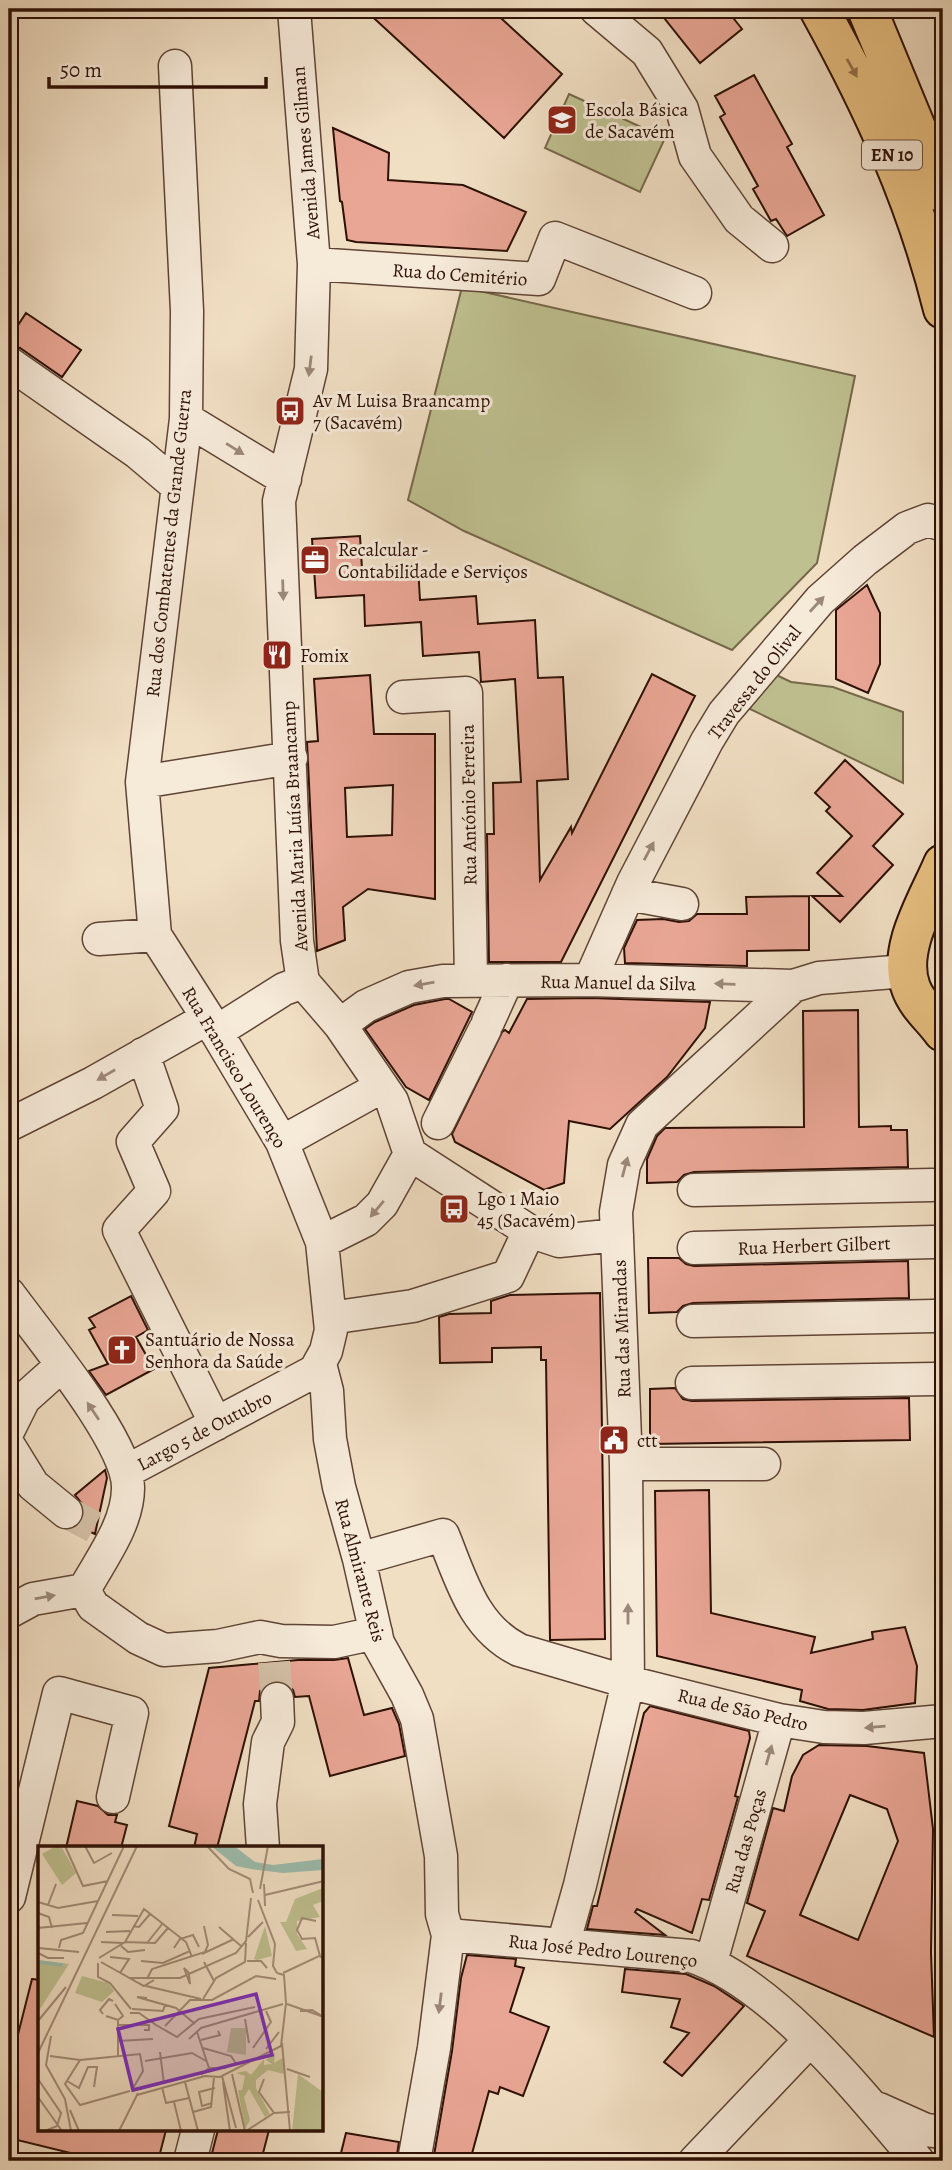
<svg xmlns="http://www.w3.org/2000/svg" width="952" height="2170" font-family="Alegreya,serif">
<rect width="100%" height="100%" fill="#f1dfc4"/>
<filter id="stains"><feTurbulence type="fractalNoise" baseFrequency=".00286" numOctaves="4"/><feColorMatrix values="0 0 0 0 .2 0 0 0 0 .09 0 0 0 0 .02 0 0 0 .5 -.17"/></filter>
<radialGradient id="worn" r=".72"><stop offset=".6" stop-color="#630" stop-opacity="0"/><stop offset="1" stop-color="#630" stop-opacity=".3"/></radialGradient>
<path fill="#bfc090" stroke="#76684a" stroke-width="2" d="M569,94L665,138L640,192L545,148Z
M462,287L855,376L817,563L732,650L464,531L408,500Z
M770,672L791,682L833,687L903,712V783L748,708Z"/>
<path fill="#e9a695" stroke="#2e1005" stroke-width="2" fill-rule="evenodd" d="M364,9H491L562,74L504,138Z
M657,9H726L742,29L700,63Z
M754,75L792,144L787,147L824,215L787,236L776,219L771,221L753,189L758,186L720,117L725,114L715,96Z
M333,128L389,153L388,180L463,185L526,212L507,251L356,242L347,240L342,202L340,201Z
M26,313L81,350L62,377L20,348L9,345V339Z
M360,536L362,569L418,566L420,600L476,596L478,624L535,620L538,678L563,677L568,779L537,781L540,880L571,827L572,833L652,674L695,696L561,962H489L487,834H494L493,783L521,782L515,679L481,682L479,652L423,656L421,622L365,626L364,595L316,598L312,539Z
M867,585L880,613V664L868,693L836,679V610Z
M370,675L374,734H435V899L368,889L343,907L345,940L317,951L307,742L318,741L314,679ZM393,785L392,835L347,837L345,788Z
M845,760L903,814L873,846L893,865L840,922L812,896H842L817,873L852,836L826,811L830,807L815,793Z
M809,896V950L747,951V966L625,963L624,948L637,920L663,919L679,922L689,921L697,914H747L746,897Z
M590,998L710,1002L705,1028L667,1077L610,1129L569,1121L564,1183L544,1190L455,1142L452,1134L502,1032L505,1030L509,1033L527,999Z
M445,999H449L472,1012L429,1100L406,1087L365,1029L375,1022L414,1005Z
M858,1010L859,1127L891,1126V1130H907L908,1167L694,1172L684,1175L677,1182L647,1183V1159L657,1136L665,1128L804,1127L803,1011Z
M648,1258H679L686,1264L694,1266L908,1261L909,1298L693,1303L683,1306L677,1312L649,1313Z
M600,1293L605,1639L550,1640L546,1360H541V1347L492,1348V1362L440,1363L439,1317L449,1314L491,1313V1301L510,1295Z
M131,1296L148,1330L136,1337L154,1369L106,1395L89,1371L108,1364L89,1330L95,1327L89,1318Z
M675,1388L683,1399L692,1401L909,1398L910,1440L650,1444V1389Z
M105,1470L107,1478L95,1534L77,1526L84,1514L83,1505L75,1495Z
M709,1490L711,1613L815,1637L811,1653L873,1639L872,1632L905,1627L917,1666L915,1703L863,1710L828,1709L800,1701L802,1690L657,1656L655,1491Z
M348,1658L364,1715L392,1708L399,1724L405,1756L330,1776L309,1696L295,1697L293,1690L286,1683L276,1681L267,1684L260,1691L259,1701H255L217,1848H194L197,1834L169,1826L209,1668L298,1660H334Z
M650,1706L749,1731L750,1738L735,1796L738,1797L709,1900L702,1899L692,1933L637,1909L635,1912L665,1935L587,1929L593,1906H597L644,1713Z
M819,1745L867,1746L924,1753L933,1829L931,1953L934,2037L747,1956L765,1911L747,1903L773,1808L784,1811L792,1776L803,1755ZM850,1795L887,1809L898,1841L858,1940L800,1915Z
M77,1801L98,1806L108,1815H117L115,1822L127,1825L121,1848H66Z
M467,1955L516,1959L515,1966L524,1968L510,2012L549,2027L523,2096L500,2087L498,2094L489,2091L470,2161H433L452,2051L461,1978Z
M625,1969L686,1974L714,1986L744,2006L682,2076L664,2062L689,2033L671,2027L680,1999L622,1992Z
M32,1979L40,1980V2130H166L158,2161H103L9,2138V2070Z
M218,2130H269L261,2161H210Z
M346,2133L399,2142L396,2161H339Z"/>
<g fill="none" stroke-linecap="round" stroke-linejoin="round">
<path stroke="#d4c0a7" stroke-width="32" stroke-dasharray="32 16" stroke-linecap="butt" d="M66,1512L98,1529
M274,1662L277,1699"/>
<g stroke="#5f4435" stroke-width="35">
<path id="minor" d="M294,9L314,264L311,369L279,501L297,941L303,982L340,1025L392,1101L410,1154L382,1204L366,1220L322,1242
M596,9L647,52L682,109L695,156L739,219L772,246
M314,264L539,279L555,238L695,293
M9,363L138,453L177,486
M186,419L285,479
M403,697L466,693L471,981
M142,782L291,758
M628,894L682,904
M99,939L155,935
M590,980L633,883L707,741L724,713L820,600L865,560L907,528L928,520L943,525
M488,1022L507,980
M340,1025L366,1006L409,987L443,981L590,980L793,986L819,978L906,971
M216,1032L284,989L303,982
M143,1054L162,1109L133,1142L154,1191L119,1230L216,1424
M438,1123L485,1029
M9,1125L93,1083L208,1018
M282,1142L381,1087
M410,1154L529,1231L559,1241L617,1235
M694,1190L932,1185
M694,1248L933,1242
M9,1294C38,1334 129,1443 128,1488C128,1524 101,1559 84,1590
M330,1318L413,1306L508,1276L529,1231
M693,1321L934,1316
M320,1364L327,1391L330,1439L339,1487L359,1559L378,1643L407,1695L417,1719L441,1856L442,1914L448,1935L434,2048L414,2161
M692,1383L935,1379
M9,1429L24,1399L62,1365
M9,1446L33,1485L66,1512
M626,1464H764
M127,1471L315,1371L326,1351L331,1330L322,1242L282,1142L208,1018L155,935L142,782L186,419L187,311L175,66
M359,1559L443,1535C461,1579 473,1627 519,1650L628,1682L779,1720L824,1727L864,1728L943,1721
M84,1590L93,1606L138,1638L164,1650L218,1646L260,1637L281,1641L334,1642L376,1633
M9,1612L33,1599L84,1590
M263,1848L260,1804L268,1742L278,1722L277,1699
M9,1897L59,1693L132,1713L113,1797
M448,1935L691,1956C774,1983 862,2095 918,2161
M563,1945L580,1885L628,1682L626,1464L616,1212L624,1165L642,1125L793,986
M711,1962L779,1720
M879,2109L926,2130L943,2132
M190,2161L198,2130
M695,2161L809,2041"/>
</g>
<g stroke="#2e1005" stroke-width="42">
<path id="major" d="M819,9C873,107 916,200 943,309
M867,9L943,193
M943,864C928,900 896,949 911,988C917,1005 933,1018 943,1032"/>
</g>
<use href="#minor" stroke="#f6ead9" stroke-width="32"/>
<use href="#major" stroke="#e8c082" stroke-width="38"/>
</g>
<defs><path id="oneway-solid" d="M-6-.8H1V-3.2L6.5 0L1 3.2V.8H-6Z" transform="scale(1.75)"/></defs>
<use fill="#94714a" href="#oneway-solid" transform="translate(852 68) rotate(61)"/>
<g fill="#9c887a">
<use href="#oneway-solid" transform="translate(310 366) rotate(97)"/>
<use href="#oneway-solid" transform="translate(235 449) rotate(32)"/>
<use href="#oneway-solid" transform="translate(283 590) rotate(88)"/>
<use href="#oneway-solid" transform="translate(817 604) rotate(-47)"/>
<use href="#oneway-solid" transform="translate(649 851) rotate(-62)"/>
<use href="#oneway-solid" transform="translate(424 984) rotate(170)"/>
<use href="#oneway-solid" transform="translate(725 984) rotate(-178)"/>
<use href="#oneway-solid" transform="translate(106 1075) rotate(150)"/>
<use href="#oneway-solid" transform="translate(625 1167) rotate(-75)"/>
<use href="#oneway-solid" transform="translate(377 1209) rotate(130)"/>
<use href="#oneway-solid" transform="translate(93 1411) rotate(-124)"/>
<use href="#oneway-solid" transform="translate(45 1597) rotate(-10)"/>
<use href="#oneway-solid" transform="translate(628 1614) rotate(-90)"/>
<use href="#oneway-solid" transform="translate(875 1727) rotate(175)"/>
<use href="#oneway-solid" transform="translate(769 1755) rotate(-74)"/>
<use href="#oneway-solid" transform="translate(440 2003) rotate(97)"/>
</g>
<defs>
<g id="school-square" transform="scale(1.575)"><rect x="-9" y="-9" width="18" height="18" rx="4" fill="#8f2418" stroke="#f6ead9"/><path d="M0-5L7-2L0 1L-7-2ZM-4 1L0 2.5L4 1V4Q0 6-4 4Z" fill="#fff"/></g>
<g id="bus-square" transform="scale(1.575)"><rect x="-9" y="-9" width="18" height="18" rx="4" fill="#8f2418" stroke="#f6ead9"/><path d="M-5-6H5V4H4V6H2V4H-2V6H-4V4H-5ZM-3.5-4V0h7V-4ZM-3.5 1.2v1.5H-2V1.2ZM2 1.2v1.5H3.5V1.2Z" fill="#fff"/></g>
<g id="office-square" transform="scale(1.575)"><rect x="-9" y="-9" width="18" height="18" rx="4" fill="#8f2418" stroke="#f6ead9"/><path d="M-6-3h4V-5.5h4V-3h4V5H-6ZM-1-4.5V-3h2v-1.5ZM-6 0V1H6V0Z" fill="#fff"/></g>
<g id="restaurant-square" transform="scale(1.575)"><rect x="-9" y="-9" width="18" height="18" rx="4" fill="#8f2418" stroke="#f6ead9"/><path d="M-5-6h1v4h1v-4h1v4h1v-4h1v5L-1.5 .5V6h-2V.5L-5-1ZM5-6V6H3V1.5H1.5Q1.5-4 5-6Z" fill="#fff"/></g>
<g id="church-square" transform="scale(1.575)"><rect x="-9" y="-9" width="18" height="18" rx="4" fill="#8f2418" stroke="#f6ead9"/><path d="M-1.2-6h2.4v3.5h3.3v2.4h-3.3V6h-2.4V-.1h-3.3v-2.4h3.3Z" fill="#fff"/></g>
<g id="civic-square" transform="scale(1.575)"><rect x="-9" y="-9" width="18" height="18" rx="4" fill="#8f2418" stroke="#f6ead9"/><path d="M-.6-6.5H3V-4.5H.6V-3L4-1V1h2V6H-6V1h2V-1L-.6-3ZM-1.2 2.5V6h2.4V2.5Z" fill="#fff"/></g>
</defs>
<g fill-rule="evenodd">
<use href="#school-square" x="562" y="120"/>
<use href="#bus-square" x="290" y="411"/>
<use href="#office-square" x="315" y="560"/>
<use href="#restaurant-square" x="277" y="655"/>
<use href="#bus-square" x="454" y="1209"/>
<use href="#church-square" x="122" y="1350"/>
<use href="#civic-square" x="614" y="1440"/>
</g>
<g text-anchor="middle" stroke-width="6" stroke-linejoin="round" paint-order="stroke">
<rect fill="#f6ead9" stroke="#6a5145" stroke-width="2" x="862" y="140.5" width="60" height="29" rx="5"/>
<g font-size="18" font-weight="bold" fill="#2e1005">
<text x="892" y="161">EN 10</text>
</g>
<g font-size="19" fill="#2e1005" stroke="#f6ead9" text-anchor="start">
<text x="585" y="116">Escola Básica<tspan x="585" dy="22">de Sacavém</tspan></text>
<text x="313" y="407">Av M Luisa Braancamp<tspan x="313" dy="22">7 (Sacavém)</tspan></text>
<text x="338" y="556">Recalcular -<tspan x="338" dy="22">Contabilidade e Serviços</tspan></text>
<text x="300" y="662">Fomix</text>
<text x="477" y="1205">Lgo 1 Maio<tspan x="477" dy="22">45 (Sacavém)</tspan></text>
<text x="145" y="1346">Santuário de Nossa<tspan x="145" dy="22">Senhora da Saúde</tspan></text>
<text x="637" y="1447">ctt</text>
</g>
<g font-size="19" fill="#2e1005" stroke="#f6ead9">
<text transform="translate(305 153) rotate(-95)" y="7">Avenida James Gilman</text>
<text transform="translate(460 274) rotate(4)" y="7">Rua do Cemitério</text>
<text transform="translate(168 543) rotate(-84)" y="7">Rua dos Combatentes da Grande Guerra</text>
<text transform="translate(754 682) rotate(-52)" y="7">Travessa do Olival</text>
<text transform="translate(468 805) rotate(-91)" y="7">Rua António Ferreira</text>
<text transform="translate(294 826) rotate(-93)" y="7">Avenida Maria Luísa Braancamp</text>
<text transform="translate(618 982) rotate(1)" y="7">Rua Manuel da Silva</text>
<text transform="translate(235 1067) rotate(59)" y="7">Rua Francisco Lourenço</text>
<text transform="translate(814 1245) rotate(-2)" y="7">Rua Herbert Gilbert</text>
<text transform="translate(621 1329) rotate(-92)" y="7">Rua das Mirandas</text>
<text transform="translate(204 1430) rotate(-28)" y="7">Largo 5 de Outubro</text>
<text transform="translate(361 1570) rotate(75)" y="7">Rua Almirante Reis</text>
<text transform="translate(743 1709) rotate(13)" y="7">Rua de São Pedro</text>
<text transform="translate(745 1841) rotate(-74)" y="7">Rua das Poças</text>
<text transform="translate(603 1950) rotate(6)" y="7">Rua José Pedro Lourenço</text>
</g>
</g>
<g transform="translate(38 1846)">
<rect width="285" height="285" fill="#f1dfc4"/>
<path d="M18,0H23L38,27L24,39L4,8ZM285,42V55L275,59L282,71L259,75V88L269,103L258,105L242,76H248L257,53ZM227,80L234,110L219,114L216,113ZM0,114L31,118L0,166ZM44,130L70,137L76,145L64,156L37,147ZM193,182H208V209L189,206ZM237,207L236,217L246,211V228L230,224L218,234V242L232,268L227,271L211,243L206,251L212,274L207,283L200,244H204L207,230L198,227L208,225L213,229L226,213V219L234,218L228,214ZM260,228L285,246V285H254Z" fill="#bfc090"/>
<path d="M173,0H196L217,16L235,19L285,13V24L245,27L213,23L198,20Z" fill="#9cbdae"/>
<path fill="none" stroke="#9cbdae" stroke-width="3.5" d="M0,116L25,119"/>
<path fill="none" stroke="#a38c78" stroke-width="2" d="M27,0L45,40L70,35M47,0L56,17L74,7M169,0L191,23L212,33L215,47M226,38L227,60M222,43L230,0M227,49L286,35M220,54L237,98L235,120L239,127M0,56L20,62L60,55M10,59L18,38M0,67L11,71L14,82M74,69L100,70M278,75L264,72L259,84L264,93L277,92L282,110M95,80L101,81L112,68M181,81L203,100M0,82L49,77M68,86L92,85M210,91L225,76M63,96L85,97M87,96L117,97L130,82M109,97L125,77M83,100L90,106L107,104M0,102L41,106M21,102L23,94L45,87L86,0M136,102L142,93L155,89L161,101M0,107L10,112H26M164,108L196,93M72,111L91,113L82,127M61,112L87,96L106,63L148,96L154,111M103,115L125,117L152,105M209,115H223L229,122M63,116L106,140L116,134M166,116L176,135M60,117V131L72,137L93,163M245,127L281,110L286,112M151,129L152,138L146,122L152,128M91,132H142L198,107L208,95L213,52M109,133L114,123L167,106L170,99L166,80M108,140L163,153M109,152L99,151L138,162L157,178M165,153L178,132L207,116L208,97M249,158L286,171M94,163L125,165L127,159M262,165L274,164L286,171M92,167H101L118,179M65,168L62,164L71,153L75,155M68,170L80,174L85,170L77,158M207,173L211,197M80,174V210M0,175L28,141M80,179H111V184H106M118,179L139,191L161,173L217,161M127,180L152,154H174L218,130L238,133M159,186L171,222M13,190L8,219L27,253L33,285M151,193L163,182L245,158M163,194L182,189L180,185M80,195L115,193M244,197L252,285M165,202L193,210L199,219M215,202L233,176L228,165M228,203L241,186M122,206L126,238M0,207L99,0M12,210L42,214M107,215L154,207L168,215M249,223L272,231M194,228L207,285M163,229L171,222H188M184,230L198,282M0,233L23,267L19,280L7,285M226,233L221,246L236,267M29,235L41,242L50,221H59L56,241M147,236L160,285M185,236L192,285M124,241L128,257L151,252M92,245L42,259L27,238L42,214L102,208L105,225L94,244M99,249L167,230L182,231L243,200L248,157L246,129L239,127M0,251L24,285M136,256L143,285M174,257L164,260L161,246L177,242M32,264L41,285M155,266L173,261L176,231M81,285L100,247M208,285L236,267L252,266"/>
<path fill="#7b2cbf" fill-opacity="0.15" stroke="#7b2cbf" stroke-width="3.5" d="M218,148L234,209L95,244L80,183Z"/>
<rect width="285" height="285" fill="none" stroke="#2e1005" stroke-width="3.5"/>
</g>
<rect width="952" height="2170" fill="none" stroke="#f1dfc4" stroke-width="35"/>
<rect x="10" y="10" width="931" height="2149" fill="none" stroke="#2e1005" stroke-width="3.5"/>
<rect x="18" y="18" width="917" height="2135" fill="none" stroke="#2e1005" stroke-width="2"/>
<path d="M49 77v10h217v-10" fill="none" stroke="#2e1005" stroke-width="3.5"/>
<text x="60" y="77" font-size="21" fill="#2e1005" stroke="#f6ead9" stroke-width="5" paint-order="stroke">50 m</text>
<rect width="100%" height="100%" filter="url(#stains)"/>
<rect width="100%" height="100%" fill="url(#worn)"/>
</svg>
